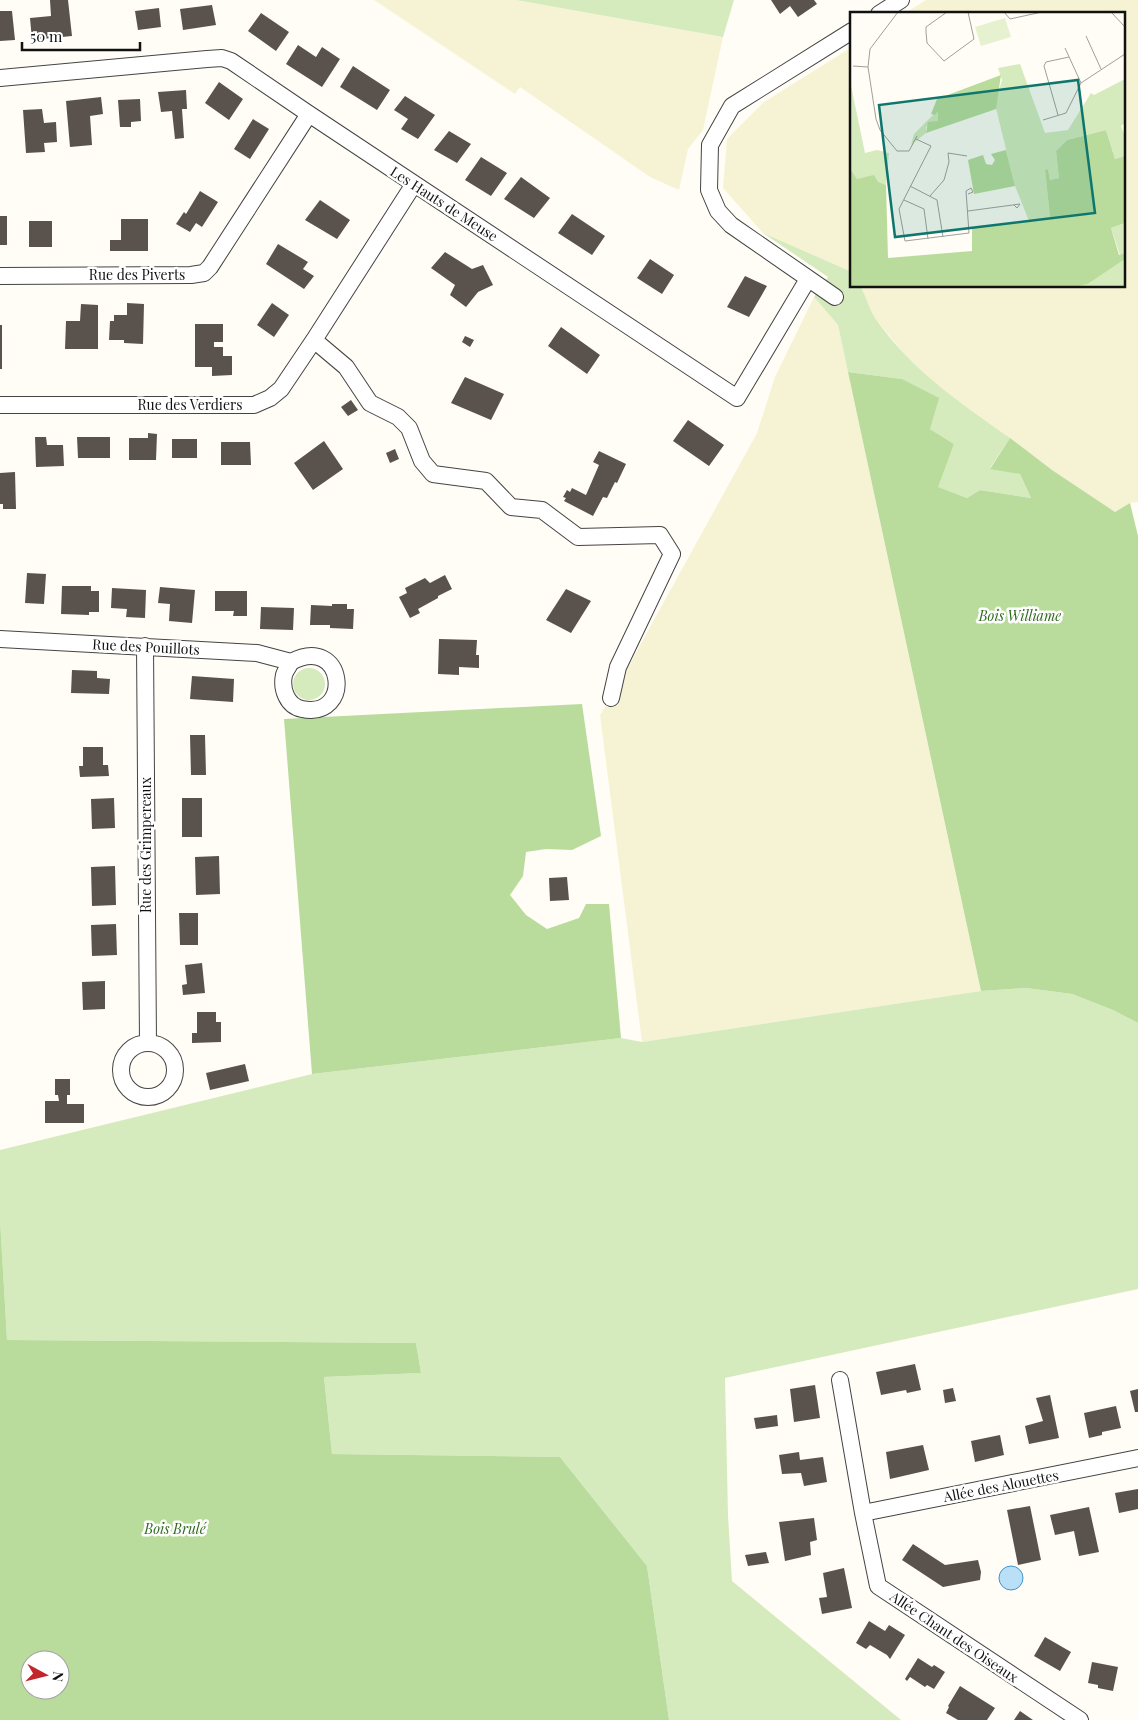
<svg xmlns="http://www.w3.org/2000/svg" width="1138" height="1720" font-family="'Playfair Display',serif">
<rect width="100%" height="100%" fill="#fffdf5"/>
<path fill="#f6f3d4" d="M374,0H516L723,37L703,130L688,149L679,190L650,177L520,87L515,94Z
M926,0H1138V502L1130,503L1115,512L1052,470L946,393L910,361L874,317L860,286H1124V14H904Z
M852,47V272L763,233L723,188L727,139L764,102Z
M814,297L838,325L981,991L642,1042L600,715L611,698L757,433L775,377Z"/>
<path fill="#d5ebbd" d="M516,0H734L723,37Z
M763,233L852,272V286H860C866,296 869,308 875,318C910,369 960,403 1010,438L990,468L1020,474L1031,498L980,490L967,498L937,487L954,444L930,429L902,379L848,372L838,325L814,297L828,277Z
M293 684a16 16 0 1 1 32 0a16 16 0 1 1-32 0Z
M1026,988L1072,994L1113,1010L1138,1023V1289L725,1378L728,1516L732,1581L901,1720H669L647,1566L560,1457L332,1454L324,1377L421,1373L416,1343L7,1340L0,1219V1150L312,1074L621,1038L642,1042L981,991Z"/>
<path fill="#b9dc9c" fill-rule="evenodd" d="M848,372L902,379L939,398L930,429L954,444L938,487L967,498L980,490L1031,498L1020,474L990,469L1010,438L1052,470L1115,512L1130,503L1138,536V1023L1113,1010L1072,994L1026,988L981,991Z
M582,704L601,836L572,850L546,849L526,852L523,876L510,895L526,915L547,929L579,918L586,904H609L621,1038L312,1074L284,719Z
M0,1219L7,1340L416,1343L421,1373L324,1377L332,1454L560,1457L647,1566L669,1720H0ZM30,1660H60V1690H30Z"/>
<path fill="#b9e0f7" stroke="#3f96cf" d="M999 1578a12 12 0 1 1 24 0a12 12 0 1 1-24 0Z"/>
<path fill="#5a524d" d="M50,0H68L72,36L32,40L30,18L51,16Z
M771,0H814L817,4L798,17L790,6L780,14Z
M212,5L216,25L183,30L180,9Z
M159,8L161,27L138,30L135,11Z
M0,11H12L15,40L0,41Z
M261,13L289,32L276,51L248,31Z
M298,45L316,57L322,47L340,59L322,87L286,64Z
M353,66L390,90L377,110L340,87Z
M219,82L243,99L229,120L205,103Z
M186,90L187,109H182L184,138L175,139L172,111L161,112L158,92Z
M405,96L435,115L418,139L401,129L408,119L394,110Z
M101,97L103,114L90,116L92,145L70,147L66,101Z
M140,99L141,121L131,122V127H120L118,100Z
M42,109L44,123L56,122L57,142L44,143L45,152L26,153L23,110Z
M253,119L269,129L250,159L234,149Z
M449,131L471,144L457,163L434,150Z
M481,157L507,173L491,196L465,180Z
M521,177L550,198L534,218L504,199Z
M200,191L218,202L202,227L196,223L190,232L176,224L184,212L186,214Z
M320,200L350,220L337,239L305,220Z
M572,214L605,236L592,255L558,233Z
M0,216H7V245H0Z
M121,219H148V251H110V240H121Z
M29,221H52V247H29Z
M278,244L308,262L303,269L314,276L304,289L266,264Z
M445,252L472,269L483,265L493,285L478,292L466,307L450,295L455,285L431,268Z
M650,259L674,275L662,294L637,278Z
M745,276L767,286L749,317L727,307Z
M127,303L144,304L143,344L124,343V340H109L110,321H114V315H127Z
M272,303L289,315L274,337L257,325Z
M81,304L98,305V349H65L66,321H80Z
M195,324H223V342H214V347H223V356H232V375L212,376V367H195Z
M0,325H2V369H0Z
M561,327L600,355L587,374L548,346Z
M465,336L474,340L470,347L462,342Z
M465,377L504,394L491,420L451,403Z
M351,400L358,410L348,416L341,407Z
M688,420L724,445L709,466L673,441Z
M148,433L157,434L156,460H129V438H148Z
M35,437H46L47,445H63L64,466L36,467Z
M77,437H110V458H78Z
M172,439H197V458H172Z
M324,441L343,469L313,490L294,463Z
M221,442H250L251,465H221Z
M395,449L399,459L390,463L386,453Z
M599,451L626,464L617,483L615,482L607,498L603,497L593,516L564,501L566,498L563,497L567,490L570,492L572,488L586,495L599,465L593,462Z
M15,472L16,509H3V504H0V473Z
M27,573L46,574L44,604L25,603Z
M445,575L452,589L438,596V598L418,609L420,613L410,618L399,597L407,593L405,588L425,578L430,583Z
M62,586H91V591H99V612H89V615L61,614Z
M160,587L195,590L192,623L169,621L170,604L158,603Z
M112,588L146,590L145,618L126,617L127,609L111,608Z
M566,589L591,601L571,633L546,620Z
M215,591H247V616H233L234,611H215Z
M332,604H347V609H354L353,629L330,628V625H310L311,605L332,606Z
M261,607L294,608L293,630L260,629Z
M439,639L477,640L476,655H479V668L459,667V675L438,674Z
M72,670L97,671V678L110,679L109,694L71,693Z
M192,676L234,679L233,702L190,699Z
M190,735H205L206,775H191Z
M83,747H103V765H108L109,776L80,777L79,766H83Z
M114,798L115,828L92,829L91,799Z
M182,798H202V837H182Z
M219,856L220,894L196,895L195,857Z
M115,866L116,905L92,906L91,867Z
M567,877L569,900L550,901L549,878Z
M179,913H198V945H180Z
M116,924L117,955L92,956L91,925Z
M202,963L205,993L183,995L182,985L187,984L185,965Z
M105,981V1009L83,1010L82,982Z
M197,1012H216V1022H221V1042L192,1043V1033H197Z
M245,1064L249,1081L210,1090L206,1073Z
M55,1079H70V1095H67V1104H84V1123H45V1101H59L58,1095H55Z
M915,1364L921,1390L907,1393L906,1390L881,1395L876,1372Z
M815,1385L820,1418L794,1422L790,1389Z
M953,1388L956,1401L945,1403L943,1390Z
M1138,1389V1412H1135L1130,1391Z
M1050,1395L1059,1438L1029,1444L1025,1426L1043,1421L1036,1398Z
M1116,1406L1121,1428L1102,1432V1435L1089,1438L1084,1413Z
M777,1415L778,1426L756,1429L754,1418Z
M1000,1435L1004,1455L975,1462L971,1441Z
M923,1445L929,1470L890,1479L886,1452Z
M799,1452L800,1460L823,1457L827,1482L804,1486L801,1473L782,1474L779,1455Z
M1138,1489V1509L1119,1513L1115,1493Z
M1030,1506L1041,1560L1018,1565L1007,1510Z
M1089,1507L1099,1552L1079,1556L1074,1531L1055,1535L1050,1515Z
M814,1518L817,1540L810,1542L811,1555L785,1561L779,1522Z
M913,1544L945,1565L978,1560L981,1572L980,1580L943,1587L902,1560Z
M766,1552L769,1563L748,1566L745,1555Z
M844,1568L852,1608L822,1614L819,1598L827,1597L823,1573Z
M869,1621L885,1631L889,1625L905,1635L890,1659L887,1655L870,1645L866,1649L856,1643Z
M1045,1637L1071,1652L1060,1671L1034,1656Z
M918,1658L932,1667L934,1665L945,1672L934,1689L927,1685L925,1687L910,1677L907,1681L905,1679Z
M1092,1662L1118,1667L1113,1691L1098,1688V1685L1088,1683Z
M960,1686L995,1708L987,1720H958L946,1713L949,1707L948,1706Z
M1020,1711L1033,1720H1014Z"/>
<g fill="none" stroke-linecap="round" stroke-linejoin="round">
<g stroke="#444" stroke-width="18">
<path id="street" d="M879,14L901,0
M0,78L207,59L222,58L231,61L309,114L737,398L808,279
M0,276L191,275L204,273L210,267L309,114
M835,297L731,225L718,211L709,190L710,145L732,106L852,31
M314,340L346,367L370,403L398,417L409,428L422,461L433,474L486,481L511,507L542,510L578,537L660,535L672,554L618,667L611,698
M0,405H254L270,398L281,389L314,340L414,184
M0,639L257,653L291,662C345,633 354,720 302,709C287,706 281,689 284,675C285,671 289,666 291,662
M145,646L148,1043
M121 1070a27 27 0 1 1 54 0a27 27 0 1 1-54 0Z
M840,1380L863,1513L878,1586L1080,1720
M863,1513L1138,1458"/>
</g>
<use href="#street" stroke="#fff" stroke-width="16"/>
</g>
<g text-anchor="middle" stroke-width="5" stroke-linejoin="round" paint-order="stroke">
<g font-size="14" fill="#111" stroke="#fff">
<text transform="translate(444 204) rotate(33)" y="5">Les Hauts de Meuse</text>
<text x="137" y="280">Rue des Piverts</text>
<text x="190" y="410">Rue des Verdiers</text>
<text transform="translate(146 647) rotate(3)" y="5">Rue des Pouillots</text>
<text transform="translate(146 845) rotate(-90)" y="5">Rue des Grimpereaux</text>
<text transform="translate(1001 1486) rotate(-11)" y="5">Allée des Alouettes</text>
<text transform="translate(954 1637) rotate(34)" y="5">Allée Chant des Oiseaux</text>
</g>
<g font-size="14" font-style="italic" fill="#2f6b1f" stroke="#fff">
<text x="1020" y="621">Bois Williame</text>
<text x="175" y="1534">Bois Brulé</text>
</g>
</g>
<g transform="translate(850 12)">
<rect width="275" height="275" fill="#fffdf5"/>
<path d="M170,52L195,121L218,118L241,81L244,83L275,67V111L271,114L275,124V144L265,147L256,118L217,128L206,139L209,166L200,168L198,157L195,158L200,205L179,209L165,174L145,92L152,68L148,56ZM0,69L15,141L27,138L39,141L36,173L7,167L0,156ZM88,98V109L76,115V121L61,133L64,122ZM275,211V241L270,243L261,216ZM275,247V275H225L238,272Z" fill="#d5ebbd"/>
<path d="M151,63L146,97L76,121L78,110L88,109V99L85,103L81,102L87,87ZM256,118L265,147L275,144V211L261,216L269,243L275,241V247L238,272L225,275H0V156L7,167L24,163L28,170L36,173L38,246L122,239V216L200,205L195,158L198,157L200,168L209,166L206,139L217,128ZM156,138L165,174L124,182L118,148L133,143L136,152L142,153L145,148L141,142Z" fill="#b9dc9c"/>
<path d="M155,6L161,25L131,34L125,15Z" fill="#e6f2cf"/>
<path fill="none" stroke="#a09f9a" stroke-width="1" d="M48,0L20,37L18,55L26,107L30,118L47,139H59L67,124M97,0L76,15V20L77,31L94,49L124,27L118,0M154,0L160,7L192,0M261,0L275,15M236,24L251,57M215,36L231,71M3,54L18,55M208,103L194,54L196,50L219,45M193,108L216,101L231,71L275,42M66,127L81,134L49,197L55,229L119,221L116,179L121,176L123,180L118,182M60,174L87,188L93,225M80,184L94,168L99,150L98,141L117,144M54,188L74,197L78,227M118,199L170,192L167,196L164,193"/>
<path fill="#0f766e" fill-opacity="0.15" stroke="#0f766e" stroke-width="2.5" d="M228,68L245,201L45,225L29,93Z"/>
<rect width="275" height="275" fill="none" stroke="#111" stroke-width="2.5"/>
</g>
<g transform="translate(45 1675) rotate(97)"><circle r="24" fill="#ffffff" stroke="#a0a0a0"/>
<path d="M0-4L9 19L0 12L-9 19Z" fill="#c4262e"/>
<text y="-8" font-size="14" font-weight="bold" text-anchor="middle" fill="#111111">N</text>
</g>
<path d="M22 42v8h118v-8" fill="none" stroke="#111111" stroke-width="2.5"/>
<text x="30" y="42" font-size="15" fill="#111111" stroke="#ffffff" stroke-width="4" paint-order="stroke">50 m</text>
</svg>
